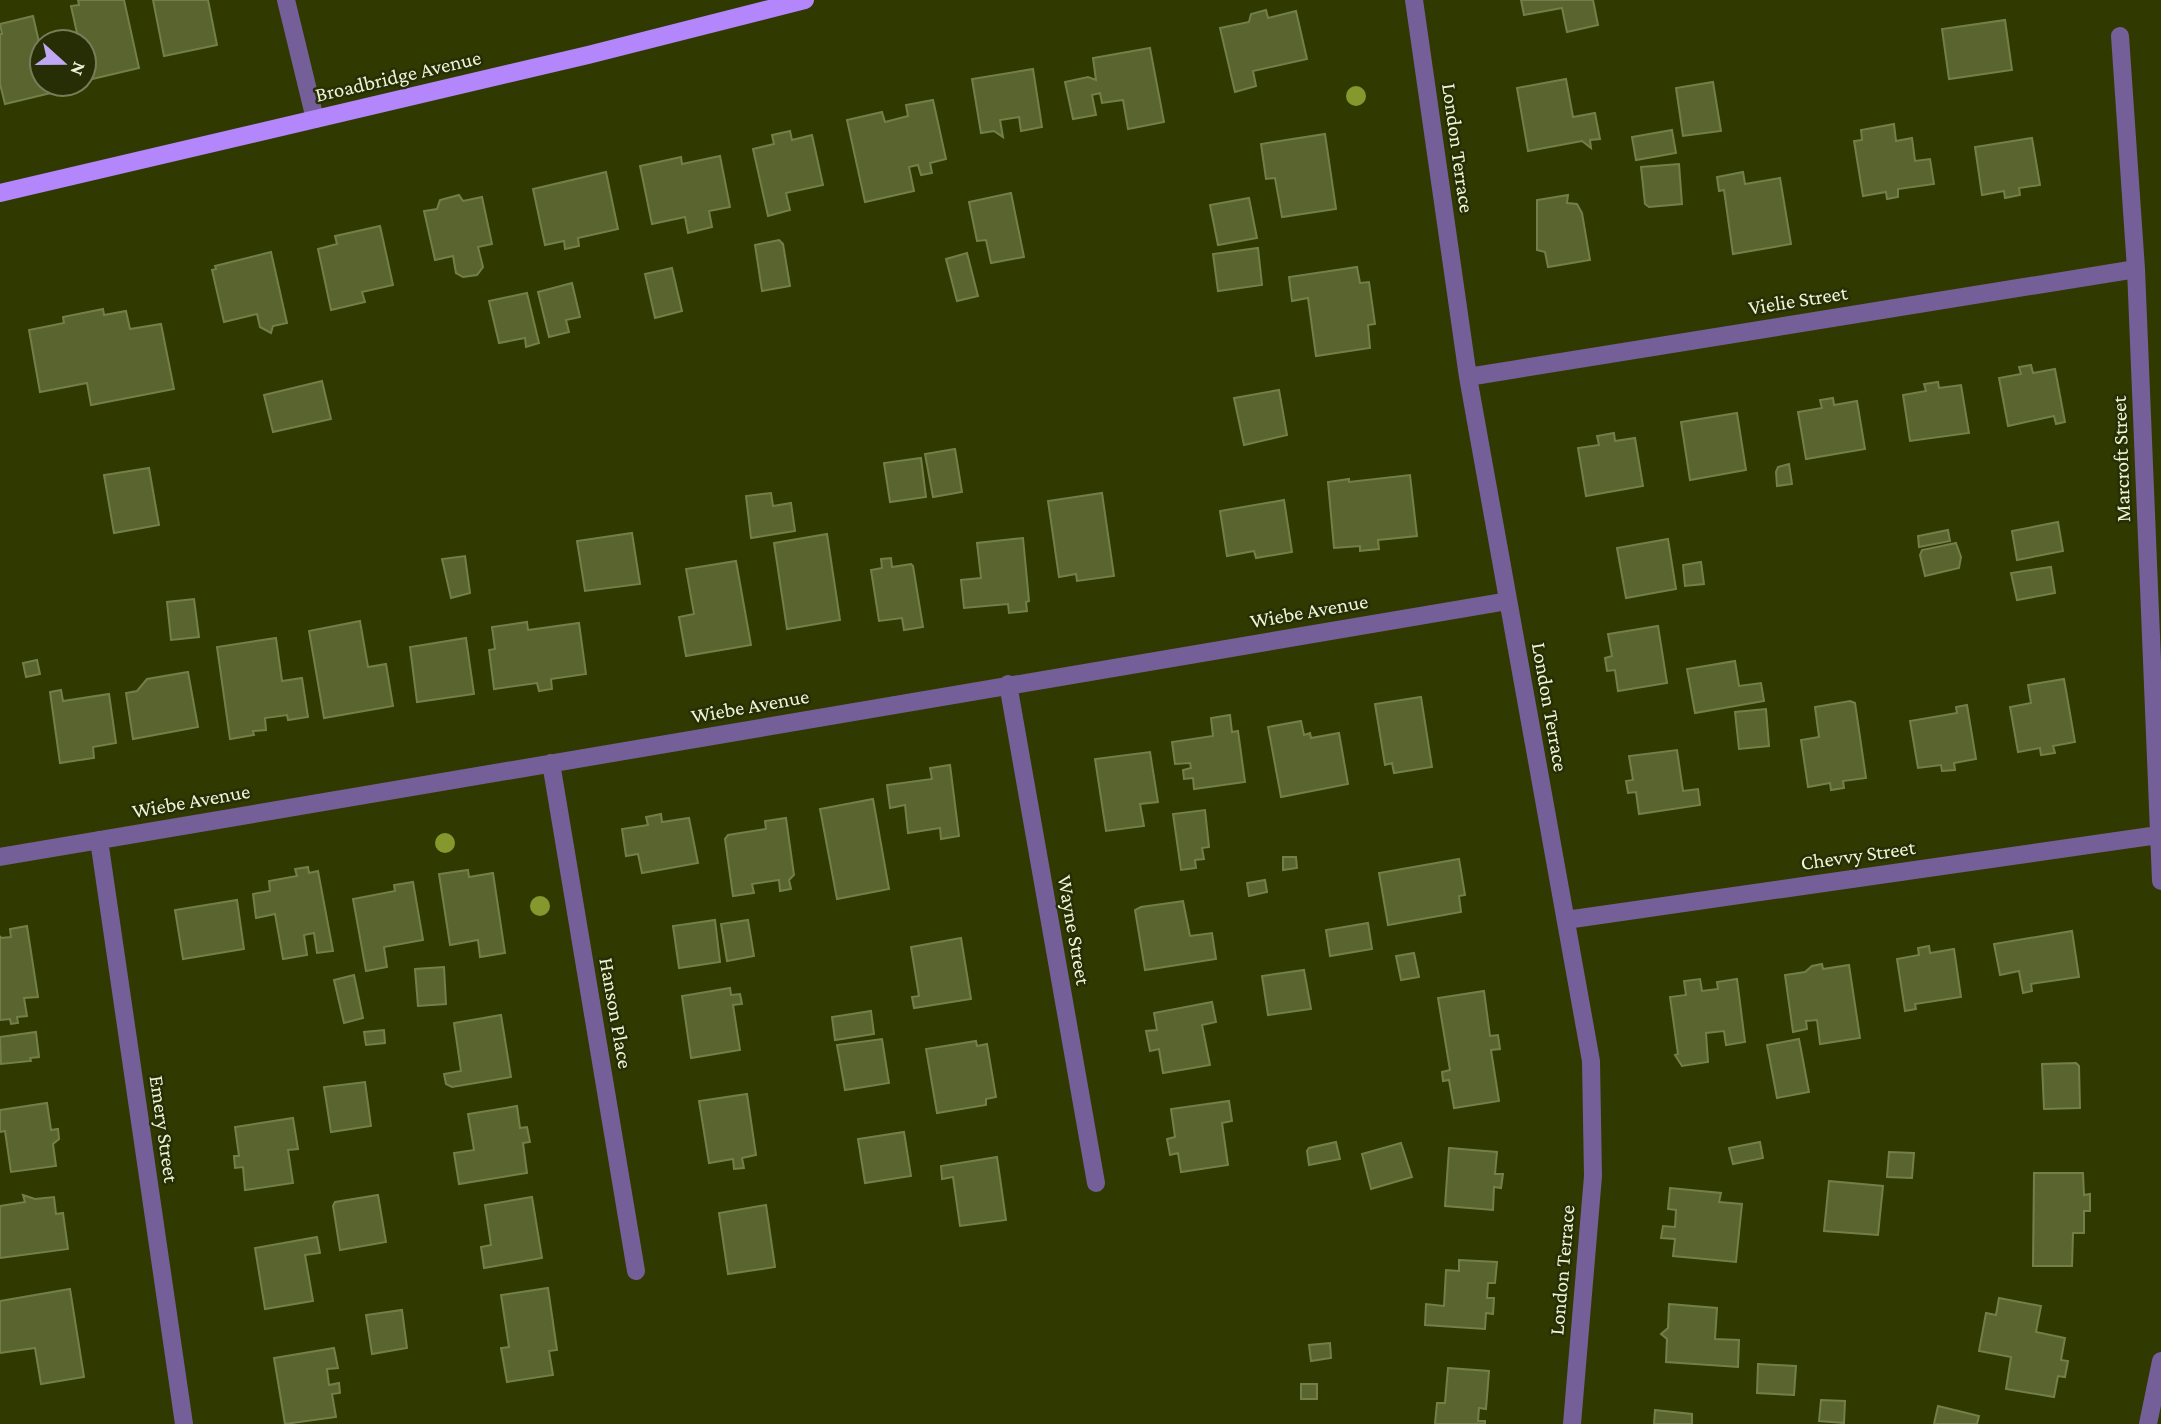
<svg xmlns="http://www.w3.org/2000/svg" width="2161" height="1424" font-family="'Crimson Pro',serif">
<rect width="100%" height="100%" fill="#303900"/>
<path fill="#59642f" stroke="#737f49" stroke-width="2" d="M78,0H124L139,68L88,80L84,64V42H79L71,6L79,5Z
M153,0H208L217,45L164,56Z
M1521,0H1593L1598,25L1567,32L1562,8L1524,15Z
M1266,10L1268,18L1296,11L1307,59L1253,71L1256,86L1235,92L1220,28L1249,22L1251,14Z
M33,16L42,55V84H49L51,93L5,104L0,84V34H2L0,24Z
M2005,20L2012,70L1949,79L1942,29Z
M1150,48L1164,122L1128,129L1123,100L1102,103L1100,93L1092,95L1096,115L1073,119L1065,82L1088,77L1096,80L1093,58Z
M1033,69L1042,127L1021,131L1019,117L1000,120L1003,137L994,131L981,133L972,79Z
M1566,79L1573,117L1595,113L1600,139L1590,140L1591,148L1582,141L1528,151L1517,88Z
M1713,82L1721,131L1683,136L1676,88Z
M933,100L946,159L930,163L932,173L921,175L918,165L909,167L914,191L865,202L847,120L882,112L885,122L908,116L906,105Z
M1894,124L1896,141L1912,138L1915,161L1930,159L1934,184L1898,189V197L1887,199L1886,192L1863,196L1854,141L1862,140L1861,130Z
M1672,130L1676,153L1636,160L1632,137Z
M790,131L792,140L812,135L823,185L786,193L790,210L768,216L753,149L774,144L772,135Z
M1325,134L1336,209L1282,217L1275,178L1266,179L1261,144Z
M2032,138L2040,185L2019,188L2020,195L2005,198L2004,191L1982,195L1975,147Z
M720,156L730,207L709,211L712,227L688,233L685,217L652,224L640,166L681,157L682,164Z
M1679,164L1682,204L1649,207L1645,204L1641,167Z
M606,172L618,229L578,238L579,246L565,249L564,241L545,245L533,189Z
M1743,172L1745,184L1780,178L1791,244L1733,254L1724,190L1719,191L1717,177Z
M1011,193L1024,257L991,263L986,240L977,241L969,202Z
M459,195L463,201L482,197L492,244L478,247L483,267L477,275L463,277L456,273L453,256L435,260L424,211L437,209L440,200Z
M1568,195L1567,203L1577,204L1582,213L1590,260L1548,267L1545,252L1537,250V200Z
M1249,198L1257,238L1218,245L1210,205Z
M380,226L393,285L362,292L365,302L331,310L318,249L337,244L335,236Z
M779,240L783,244L790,286L762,291L755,245Z
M1258,248L1262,285L1218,291L1213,254Z
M271,252L287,323L273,326L271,333L260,327L257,314L224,322L212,270L216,269L215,266Z
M967,253L978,296L957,301L946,259Z
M1357,267L1360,283L1369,282L1375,324L1368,325L1370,348L1316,356L1308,298L1292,301L1289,277Z
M672,268L682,311L655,318L645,274Z
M572,283L580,317L566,320L569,332L549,337L538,292Z
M527,293L539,343L526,347L525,338L499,343L489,301Z
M103,309L104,315L126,311L130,329L161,324L174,389L91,405L87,383L40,392L29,330L64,323L63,317Z
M2031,365L2033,373L2055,369L2065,422L2056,424L2054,416L2008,426L1999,378L2021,374L2019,367Z
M322,381L331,419L273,432L264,395Z
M1938,382L1939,388L1961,385L1969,433L1910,441L1903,395L1926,391L1924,384Z
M1279,390L1287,435L1244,445L1234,398Z
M1833,398L1834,405L1857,401L1865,449L1806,459L1798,412L1822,408L1820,400Z
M1737,413L1746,470L1690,480L1681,422Z
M1614,433L1615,441L1635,438L1643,486L1586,496L1578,448L1599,445L1597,436Z
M955,449L962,492L933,497L925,454Z
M921,458L926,497L890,502L884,463Z
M1789,464L1792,484L1777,486L1776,472L1778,467Z
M149,468L159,525L114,533L104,475Z
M1410,475L1417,536L1378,540L1379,549L1360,551V546L1334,548L1328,482L1349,479V482Z
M771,493L773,506L791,503L795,531L751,538L746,496Z
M1102,493L1114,576L1077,581L1076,574L1059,577L1048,501Z
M1284,500L1292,552L1256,558L1254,551L1227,556L1220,511Z
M2058,522L2063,551L2017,560L2012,531Z
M1948,530L1950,541L1919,547L1918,536Z
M632,533L640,584L585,591L577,541Z
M827,534L840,620L787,629L774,543Z
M1023,538L1029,601L1026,602L1027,611L1009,613L1008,604L964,608L961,580L981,578L977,543Z
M1668,539L1676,589L1626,598L1617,548Z
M1956,543L1961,557L1959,568L1925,576L1920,555L1922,550Z
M465,556L470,593L451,598L442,559Z
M891,558L892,567L911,564L913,566L923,627L904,630L902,618L879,621L871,570L882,568L881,559Z
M736,561L751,645L686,656L679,617L694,614L686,569Z
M1701,562L1704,584L1685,586L1683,565Z
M2051,567L2055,593L2017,600L2011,573Z
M194,599L199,637L171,640L167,602Z
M360,621L368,667L386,664L393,706L324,718L309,631Z
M527,622L528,630L579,623L586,674L551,679L552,689L539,691L537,683L494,689L489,650L495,649L492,627Z
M1658,626L1667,683L1618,691L1615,670L1607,671L1605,658L1612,656L1608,634Z
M276,638L282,681L302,678L308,717L288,720L287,715L265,718L266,730L253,731L254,735L230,739L217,647Z
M466,638L474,694L417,702L410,647Z
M37,660L40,674L26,677L23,663Z
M1735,661L1739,686L1761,683L1764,701L1695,713L1687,669Z
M188,672L198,727L133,739L126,693L137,691L147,679Z
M2064,679L2075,742L2053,746L2055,753L2041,755L2040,748L2018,752L2010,707L2031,703L2028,685Z
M61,690L63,701L109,694L116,743L93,747L94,758L60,763L50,692Z
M1421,697L1432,767L1394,773L1392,763L1385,765L1375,704Z
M1850,701L1855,703L1866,778L1843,781L1844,788L1831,790L1830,783L1808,787L1801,740L1819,737L1815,707Z
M1967,705L1976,759L1954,763L1955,770L1942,771L1941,765L1918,768L1910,721L1957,713L1956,707Z
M1766,709L1769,746L1739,749L1735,712Z
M1230,715L1232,732L1238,731L1245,782L1194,789L1193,778L1184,779L1183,770L1191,768L1190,763L1175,764L1172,742L1213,736L1211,718Z
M1301,721L1304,735L1310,733L1311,738L1339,733L1348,784L1281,797L1268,727Z
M1677,750L1683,791L1698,789L1700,805L1639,814L1636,792L1628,793L1626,781L1633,780L1629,756Z
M1150,752L1158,802L1140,804L1144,826L1106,831L1095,759Z
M950,765L959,836L941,839L940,828L908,833L905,805L890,808L887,785L932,779L930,768Z
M873,799L889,889L837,899L820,809Z
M1205,810L1209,847L1202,848L1204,859L1195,860L1196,868L1181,870L1173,814Z
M661,814L662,822L689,818L698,863L642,873L638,854L626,856L622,829L648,825L646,817Z
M786,818L794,875L789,880L791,889L780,891L779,880L752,884L754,893L733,896L725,839L728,835L766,829L765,821Z
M1283,857H1296L1297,868L1283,870Z
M1459,859L1465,895L1459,896L1461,912L1388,925L1379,873Z
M308,867L309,873L318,871L333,951L317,953L314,933L304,935L307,955L283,959L275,914L256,918L253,894L270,891L269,881L297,876L295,869Z
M468,870L469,877L493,873L505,953L480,957L478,940L450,945L439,874Z
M1265,880L1267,892L1249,896L1247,883Z
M413,882L423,940L384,947L387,967L366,971L353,899L395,891L394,885Z
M237,900L244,949L183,959L175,910Z
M1183,901L1190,936L1212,933L1216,959L1145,970L1135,910L1141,907Z
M715,920L720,962L679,968L673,926Z
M748,920L754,956L727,961L721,924Z
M1368,923L1372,949L1330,956L1326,930Z
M27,926L38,997L24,998L27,1016L17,1017L18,1023L11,1024L10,1019L0,1020V936L1,938L11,937L10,929Z
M2072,931L2079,977L2031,984L2032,991L2023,993L2019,971L2000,975L1994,944Z
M961,938L971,999L914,1008L912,997L919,996L911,947Z
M1929,946L1930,953L1954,949L1961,997L1915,1004L1916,1009L1905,1011L1897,959L1919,955L1918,948Z
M1414,953L1419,977L1401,980L1396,956Z
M1822,964L1823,969L1849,965L1860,1038L1820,1044L1817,1020L1806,1021L1807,1029L1793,1032L1785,975L1805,972L1812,966Z
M444,967L446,1004L418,1006L415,969Z
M1304,970L1311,1009L1268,1015L1262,976Z
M354,975L363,1018L344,1023L334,980Z
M1700,979L1702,991L1718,989L1717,982L1737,979L1745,1042L1726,1045L1724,1031L1706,1033L1708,1062L1682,1066L1675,1055L1678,1054L1670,997L1686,995L1684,981Z
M730,988L731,995L740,994L742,1004L733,1005L740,1050L691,1058L682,996Z
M1484,991L1490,1036L1498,1035L1500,1049L1491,1050L1499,1101L1454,1108L1449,1080L1443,1081L1442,1072L1450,1070L1438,998Z
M1212,1002L1216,1022L1202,1025L1210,1065L1163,1073L1159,1049L1150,1051L1146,1031L1157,1030L1154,1013Z
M871,1011L874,1034L835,1040L832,1017Z
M501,1015L511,1077L452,1087L446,1084L444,1074L461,1071L454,1023Z
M384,1030L385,1043L366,1045L364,1032Z
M36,1032L39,1057L30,1058L31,1061L1,1064L0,1037Z
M882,1039L889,1083L845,1090L837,1045Z
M1799,1039L1809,1092L1777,1098L1767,1045Z
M976,1041L977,1046L987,1044L996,1097L986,1099V1105L937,1113L926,1049Z
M2076,1063L2079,1066L2080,1108L2044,1109L2042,1064Z
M365,1082L371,1126L331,1132L324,1087Z
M747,1094L756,1155L742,1158L744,1168L734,1169L733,1159L709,1163L699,1101Z
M1229,1101L1232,1121L1222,1123L1228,1165L1181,1172L1178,1153L1170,1155L1167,1139L1175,1137L1171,1109Z
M47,1103L51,1130L58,1129L59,1139L53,1144L56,1166L11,1172L5,1131L0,1132V1110Z
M517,1106L520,1128L527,1127L530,1142L523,1143L527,1173L459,1184L454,1153L474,1150L468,1114Z
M293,1118L298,1149L288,1150L293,1183L245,1190L243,1167L235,1168L234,1156H239L235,1127Z
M904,1132L911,1176L865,1183L858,1139Z
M1336,1142L1340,1159L1309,1165L1307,1151L1309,1148Z
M1760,1142L1763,1158L1733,1164L1729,1148Z
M1401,1143L1412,1177L1371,1189L1362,1154Z
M1449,1148L1497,1152L1495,1174H1503L1501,1188L1494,1187L1493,1210L1445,1206Z
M1889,1152L1914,1153L1912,1178L1887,1177Z
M997,1157L1006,1220L960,1226L953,1177L942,1179L941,1166Z
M2034,1173H2083L2084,1195L2090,1194V1211H2084V1233H2073L2072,1266H2033Z
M1829,1181L1883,1186L1878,1235L1824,1231Z
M1670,1188L1721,1193L1719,1202L1742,1204L1736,1262L1673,1256L1675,1239L1661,1238L1663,1226L1675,1227L1676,1210L1668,1209Z
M23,1195L35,1199L54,1197L56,1214L63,1213L68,1249L0,1258V1206L25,1202Z
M378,1195L386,1242L340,1250L333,1206L335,1202Z
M532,1197L542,1258L484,1268L481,1247L491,1245L485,1205Z
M766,1205L775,1267L728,1274L719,1213Z
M317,1237L320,1253L305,1255L313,1301L265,1309L255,1248Z
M1459,1260L1497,1262L1495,1283H1488L1487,1298H1494L1493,1314L1486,1313L1485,1329L1425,1325L1426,1304L1444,1306L1446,1270L1459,1271Z
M548,1288L557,1350L549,1351L553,1375L507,1382L501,1348L509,1347L501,1295Z
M70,1289L84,1377L41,1384L35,1348L0,1353V1301Z
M1999,1298L2041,1306L2036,1332L2065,1338L2061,1360L2068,1361L2065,1377L2058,1376L2054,1397L2006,1389L2011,1357L1979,1351L1986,1313L1996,1315Z
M1669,1304L1717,1308L1715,1339L1739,1340L1738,1367L1666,1362L1667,1339L1661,1334L1668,1328Z
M402,1310L407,1348L372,1354L366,1315Z
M1330,1343L1331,1358L1311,1361L1309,1345Z
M334,1348L338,1368L327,1369L329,1385L339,1383L340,1393L332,1394L336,1417L285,1424L274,1358Z
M1758,1364L1796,1366L1794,1395L1757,1393Z
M1448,1368L1489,1371L1486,1409L1479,1408L1478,1421H1485V1424H1435L1437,1403H1445Z
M1301,1384H1317V1399H1301Z
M1821,1400L1845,1401L1844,1423L1819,1421Z
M1938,1406L1979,1416L1977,1424H1934Z
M1655,1410L1692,1414V1424H1654Z"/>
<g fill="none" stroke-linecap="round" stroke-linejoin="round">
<path stroke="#745f98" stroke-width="18" d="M286,0L315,119
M1414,0L1468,377L1591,1061L1593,1176L1572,1424
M2120,36L2136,269L2161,881
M1468,377L2136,269
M1008,684L1096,1183
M551,763L636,1271
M99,840L184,1424
M0,857L1508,601
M1566,920L2158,835
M2148,1424L2161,1361"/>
<path stroke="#b386fc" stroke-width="18" d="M0,193L588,55L805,0"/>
</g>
<g fill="#84982e">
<circle cx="1356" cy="96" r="10"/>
<circle cx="445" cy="843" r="10"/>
<circle cx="540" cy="906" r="10"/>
</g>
<g text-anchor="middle" stroke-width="5" stroke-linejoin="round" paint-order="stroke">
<g font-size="21" fill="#edf5d8" stroke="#272e05">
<text transform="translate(398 76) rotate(-13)" y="7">Broadbridge Avenue</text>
<text transform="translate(1458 148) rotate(82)" y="7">London Terrace</text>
<text transform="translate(1798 300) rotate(-9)" y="7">Vielie Street</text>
<text transform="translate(2121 459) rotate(-92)" y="7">Marcroft Street</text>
<text transform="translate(1309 611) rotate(-10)" y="7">Wiebe Avenue</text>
<text transform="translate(750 706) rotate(-10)" y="7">Wiebe Avenue</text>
<text transform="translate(1550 707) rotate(80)" y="7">London Terrace</text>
<text transform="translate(191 801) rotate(-10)" y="7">Wiebe Avenue</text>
<text transform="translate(1858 855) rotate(-8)" y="7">Chevvy Street</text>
<text transform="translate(1074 930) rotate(80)" y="7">Wayne Street</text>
<text transform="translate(616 1013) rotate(80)" y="7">Hanson Place</text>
<text transform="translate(164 1129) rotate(82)" y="7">Emery Street</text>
<text transform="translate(1562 1270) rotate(-85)" y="7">London Terrace</text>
</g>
</g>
<g transform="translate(63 63) rotate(111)"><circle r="33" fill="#272e05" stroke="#767e59" stroke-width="2"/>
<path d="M0-5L12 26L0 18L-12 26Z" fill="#c1a8f3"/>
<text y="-10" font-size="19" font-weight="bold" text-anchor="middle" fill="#edf5d8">N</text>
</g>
</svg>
